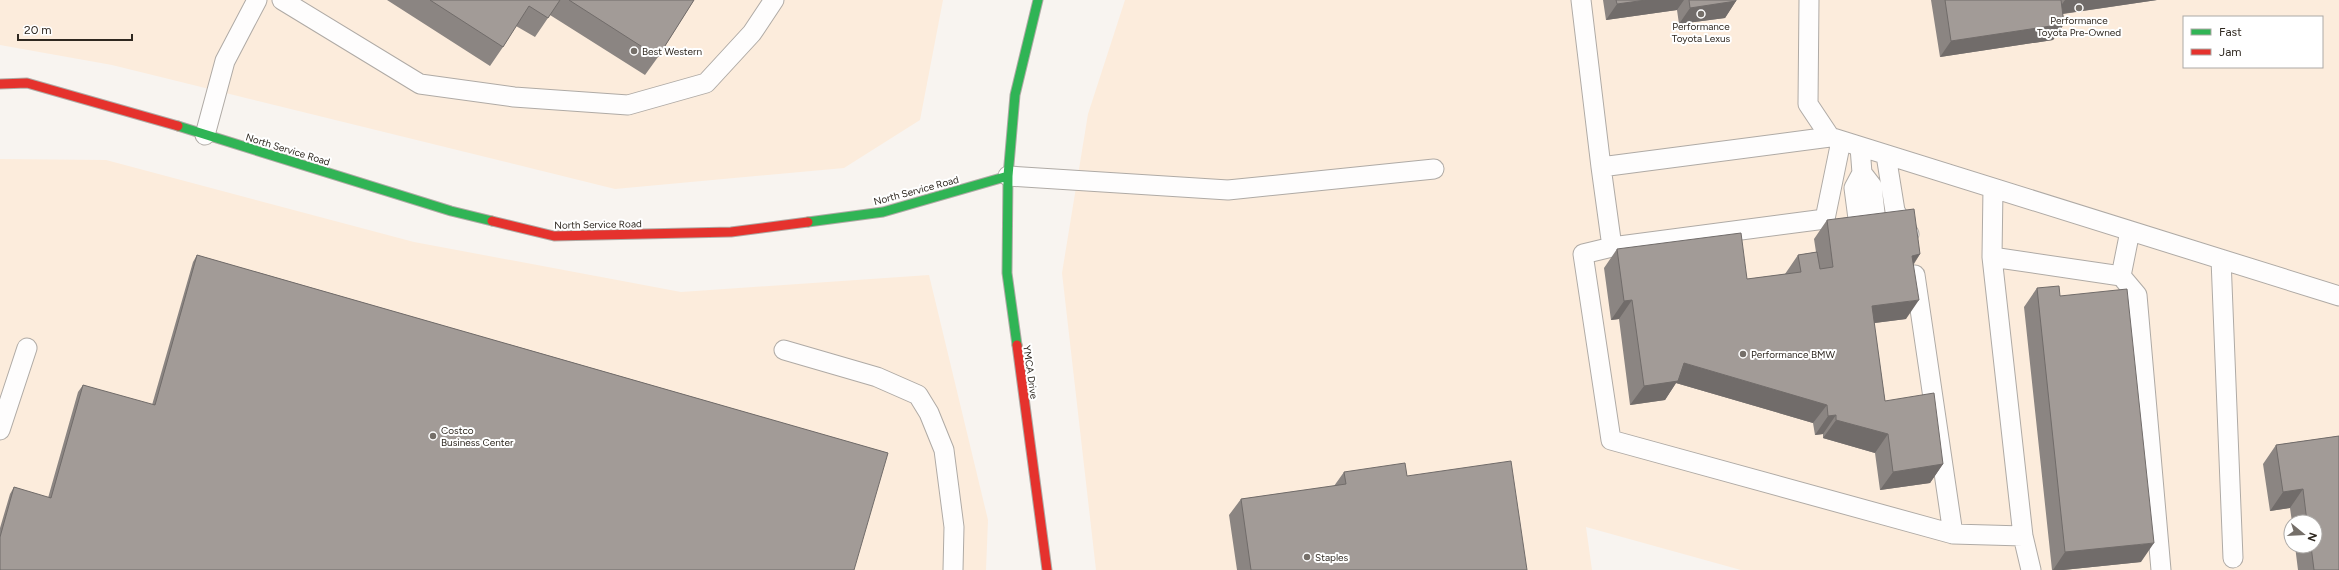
<svg xmlns="http://www.w3.org/2000/svg" width="2339" height="570" font-family="Figtree,sans-serif">
<rect width="100%" height="100%" fill="#f8f4f0"/>
<path fill="#fcecdc" fill-rule="evenodd" d="M0,0H943L920,120L844,168L615,189L112,65L0,45Z
M1125,0H2339V570H1741L1586,527L1592,570H1096L1062,273L1088,114ZM2184,17H2322V67H2184ZM2291,522H2315V546H2291Z
M0,159L106,160L414,242L681,292L929,275L988,520L986,570H0Z"/>
<g fill="none" stroke-linecap="round" stroke-linejoin="round">
<g stroke="#afaaa5" stroke-width="21">
<path id="lane" d="M282,0L420,84L514,97L628,105L706,83L752,33L774,0
M1581,0L1601,167L1830,137
M1809,0L1808,104L1830,137L2339,296
M205,135L225,61L257,0
M1886,155L1895,211L1909,234
M1601,167L1612,247L1825,219L1841,141
M1862,173L1872,186L1877,231
M1008,176L1228,190L1434,169
M1993,188L1992,257L2121,276L2130,231
M1860,234L1854,188L1862,173L1860,147
M1612,247L1583,254L1611,440L1953,534L1915,275
M1992,257L2023,536
M2221,259L2233,558
M2121,276L2137,295L2161,570
M784,350L877,377L918,395L929,413L944,450L954,527L953,570
M0,430L27,348
M1953,534L2023,536L2031,570"/>
</g>
<g stroke="#afaaa5" stroke-width="11">
<path id="fast" d="M178,126L451,211L492,221
M808,222L883,212L1008,176
M1017,345L1007,273L1008,176L1015,95L1038,0"/>
</g>
<g stroke="#afaaa5" stroke-width="11">
<path id="jam" d="M0,84L27,83L178,126
M492,221L554,236L731,232L808,222
M1017,345L1047,570"/>
</g>
<use href="#lane" stroke="#fefdfd" stroke-width="19"/>
<use href="#fast" stroke="#30b455" stroke-width="9"/>
<use href="#jam" stroke="#e5322d" stroke-width="9"/>
</g>
<path fill="#8b8582" d="M387,0H694L658,57L645,75L550,15L535,37L516,26L503,47L490,66Z
M1603,0H1736V1L1725,18L1679,24L1677,10L1606,20Z
M1931,0H2157L2063,14L2064,24L2053,40L1940,57Z
M1827,220L1920,254L1914,264L1906,319L1874,323L1885,401L1943,464L1930,483L1880,490L1875,453L1823,438V434L1815,435L1813,423L1676,383L1665,400L1630,405L1619,319L1611,320L1604,268L1617,249L1747,279L1785,274L1798,255L1816,252L1814,239Z
M197,255L888,453L0,570V528L10,494L14,487L48,498L78,392L83,385L152,405L193,262Z
M2037,288L2060,296L2141,562L2063,570H2052L2024,307Z
M2339,436V570H2298L2295,546H2315V522H2292L2290,508L2270,511L2263,464L2276,445Z
M1344,472L1407,476L1527,570H1237L1229,515L1241,499L1334,486Z"/>
<path fill="#716c6a" d="M1646,0H1684L1677,10L1606,20L1617,4Z
M2065,0H2157L2054,15Z
M1736,1L1725,18L1679,24L1690,8Z
M2064,24L2053,40L1940,57L1951,41Z
M1920,254L1907,273L1912,256Z
M1632,300L1619,319L1611,320L1624,301Z
M1919,300L1906,319L1859,325L1872,306Z
M1684,363L1827,405L1813,423L1676,383L1665,400L1630,405L1644,386Z
M1836,415L1823,434L1815,435L1828,416Z
M1836,420L1888,434L1875,453L1823,438Z
M1943,464L1930,483L1880,490L1893,472Z
M2303,489L2290,508L2270,511L2283,492Z
M2154,543L2141,562L2063,570H2053L2065,552Z"/>
<path fill="#a29b97" stroke="#716c6a" d="M430,0H560L548,18L529,6L503,47Z
M569,0H694L658,57Z
M1616,0H1646L1617,4Z
M1689,0H1736V1L1690,8Z
M1945,0H2061L2064,24L1951,41Z
M1914,209L1920,254L1912,256L1919,300L1872,306L1885,401L1934,393L1943,464L1893,472L1888,434L1836,420V415L1828,416L1827,405L1684,363L1678,381L1644,386L1632,300L1624,301L1617,249L1741,233L1747,279L1801,272L1798,255L1817,252L1820,269L1833,267L1827,220Z
M197,255L888,453L854,570H0V537L14,487L51,498L83,385L155,405Z
M2059,286L2060,296L2127,289L2154,543L2065,552L2037,288Z
M2339,436V570H2314L2311,546H2315V522H2307L2303,489L2283,492L2276,445Z
M1511,461L1527,570H1251L1241,499L1346,484L1344,472L1405,463L1407,476Z"/>
<g fill="#756f69" stroke="#fff" stroke-width="1.5">
<circle cx="2079" cy="8" r="4"/>
<circle cx="1701" cy="14" r="4"/>
<circle cx="634" cy="51" r="4"/>
<circle cx="1743" cy="354" r="4"/>
<circle cx="433" cy="436" r="4"/>
<circle cx="1307" cy="557" r="4"/>
</g>
<g text-anchor="middle" stroke-width="4" stroke-linejoin="round" paint-order="stroke">
<g font-size="10" fill="#2f2820" stroke="#fff" text-anchor="start">
<text x="2079" y="24" text-anchor="middle">Performance<tspan x="2079" dy="12">Toyota Pre-Owned</tspan></text>
<text x="1701" y="30" text-anchor="middle">Performance<tspan x="1701" dy="12">Toyota Lexus</tspan></text>
<text x="642" y="55">Best Western</text>
<text x="1751" y="358">Performance BMW</text>
<text x="441" y="434">Costco<tspan x="441" dy="12">Business Center</tspan></text>
<text x="1315" y="561">Staples</text>
</g>
<g font-size="10" fill="#2f2820" stroke="#fff">
<text transform="translate(288 149) rotate(17)" y="4">North Service Road</text>
<text transform="translate(916 190) rotate(-15)" y="4">North Service Road</text>
<text transform="translate(598 224) rotate(-1)" y="4">North Service Road</text>
<text transform="translate(1031 372) rotate(82)" y="4">YMCA Drive</text>
</g>
</g>
<rect x="2183" y="16" width="140" height="52" fill="#ffffff" stroke="#aca9a6"/>
<rect x="2191" y="29" width="20" height="6" fill="#30b455" stroke="#aca9a6"/>
<text x="2219" y="36" font-size="12" fill="#2f2820">Fast</text>
<rect x="2191" y="49" width="20" height="6" fill="#e5322d" stroke="#aca9a6"/>
<text x="2219" y="56" font-size="12" fill="#2f2820">Jam</text>
<g transform="translate(2303 534) rotate(108)"><circle r="19" fill="#ffffff" stroke="#aca9a6"/>
<path d="M0-3L7 15L0 10L-7 15Z" fill="#756f69"/>
<text y="-6" font-size="11" font-weight="bold" text-anchor="middle" fill="#2f2820">N</text>
</g>
<path d="M18 34v6h114v-6" fill="none" stroke="#2f2820" stroke-width="2"/>
<text x="24" y="34" font-size="12" fill="#2f2820" stroke="#ffffff" stroke-width="3" paint-order="stroke">20 m</text>
</svg>
